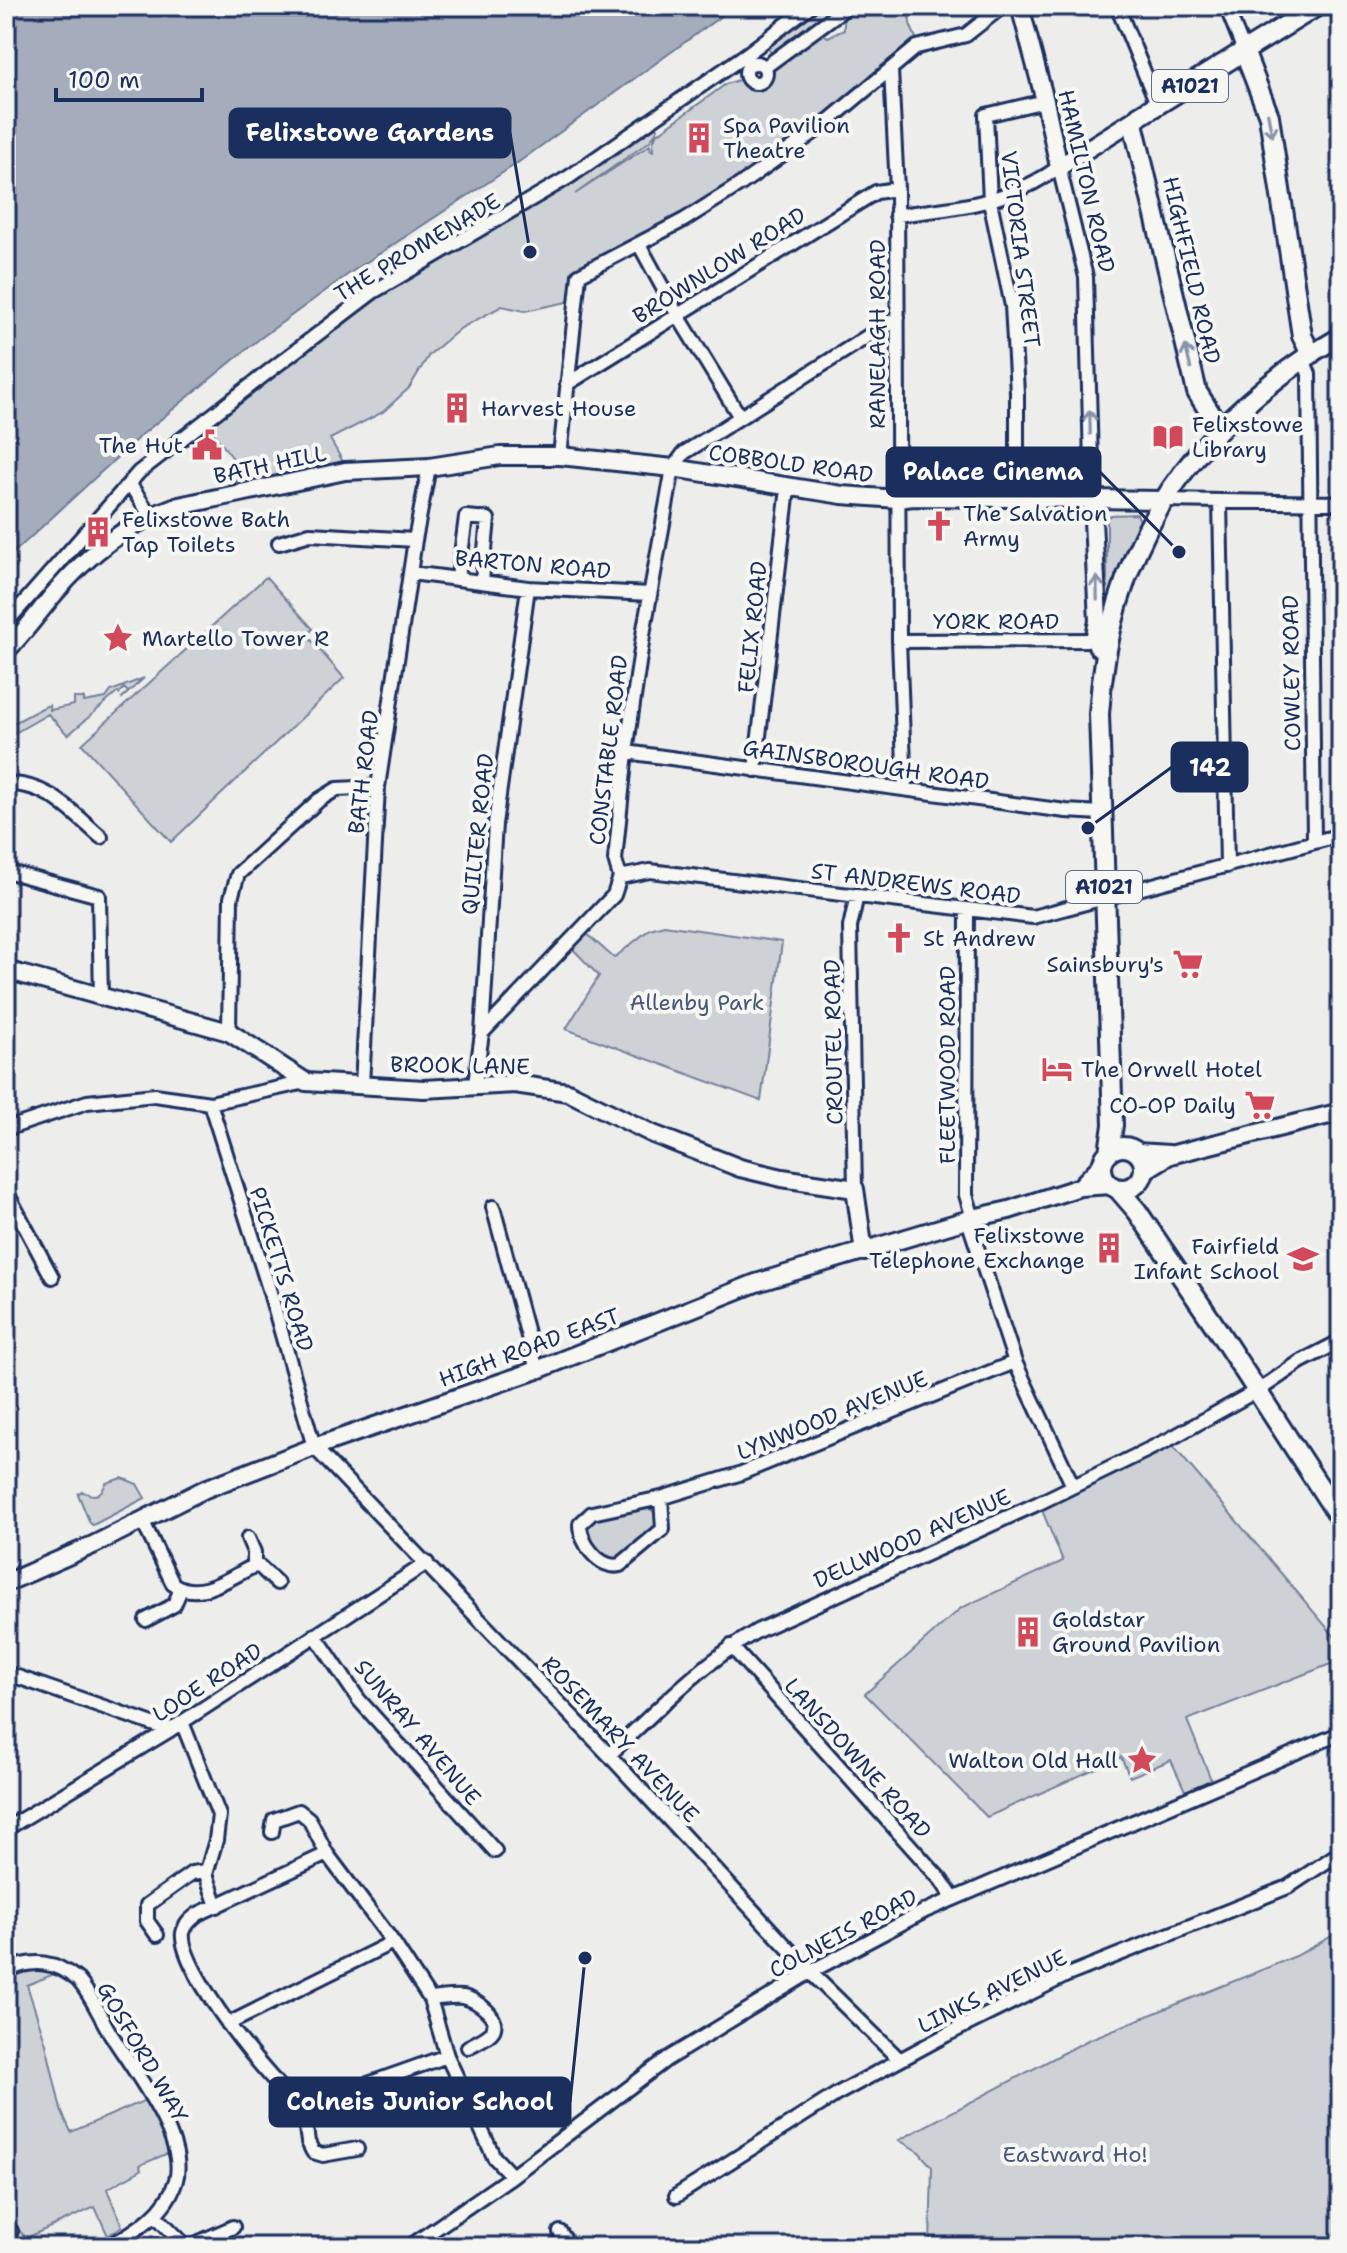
<svg xmlns="http://www.w3.org/2000/svg" width="1347" height="2253" font-family="'Shantell Sans',sans-serif">
<rect width="100%" height="100%" fill="#edeeec"/>
<filter id="ink" filterUnits="userSpaceOnUse"><feTurbulence type="fractalNoise" baseFrequency=".0125" numOctaves="2"/><feDisplacementMap in="SourceGraphic" scale="16" xChannelSelector="R" yChannelSelector="G"/><feConvolveMatrix kernelMatrix="1 2 1 2 8 2 1 2 1" color-interpolation-filters="sRGB"/></filter>
<g filter="url(#ink)">
<path fill="#ced2d7" stroke="#74809a" stroke-width="2" d="M815,6H838L772,54L765,45Z
M853,6H915L909,12L910,24L918,43L810,131L675,221L577,271L572,301L525,311L502,306L461,328L429,355L409,388L383,412L330,439L346,467L222,493L245,474L208,426L375,293L653,122L658,129L650,141L575,194L650,145L651,151H653V142L656,135L726,84L745,78L747,82L757,84L766,78L767,72L820,32L828,37L844,30V12Z
M1137,514L1140,521L1116,574L1107,610V518L1111,515Z
M266,577L313,629L307,635L344,678L171,842L82,744Z
M144,678L121,699L128,692L124,688L119,694L118,692L68,735L48,714L6,738V727L44,707L49,705L50,710L74,705V698H84V702L106,698L111,691Z
M664,925L782,942L761,1101L566,1029L599,976L567,943L580,928L614,958L650,929Z
M1168,1440L1341,1644V1660L1187,1720L1212,1782L1186,1793L1171,1760L1130,1777L1121,1757L987,1817L865,1694L961,1608L1063,1561L1039,1503Z
M122,1478L137,1484L145,1498L93,1525L90,1523L78,1494L82,1491C94,1498 101,1496 106,1483Z
M642,1506C656,1510 659,1515 659,1529L622,1561L608,1563L586,1538L584,1526L588,1518Z
M1341,1931V2247H930L932,2167L919,2152L899,2140L1088,2040L1296,1956Z
M31,1968L49,1969L57,1973L27,1985L46,2044L61,2110L71,2132L148,2099L171,2152L140,2165L141,2170L107,2189L122,2226L108,2236L95,2207L26,2238L13,2224L6,2226V1976Z"/>
<path fill="#a5acbc" stroke="#6e7a96" stroke-width="2" d="M6,6H735L516,164L347,275L258,340L139,437L6,560Z"/>
<g fill="none" stroke-linecap="round" stroke-linejoin="round">
<g stroke="#1b2f5e" stroke-width="18">
<path id="street" d="M1117,6L1158,106
M1226,6L1244,51
M1339,6L1341,10
M746 73a10 10 0 1 1 20 0a10 10 0 1 1-20 0Z
M765,67L848,6
M891,70L897,189L899,641L905,789
M896,215C954,209 1010,203 1059,167L1086,277L1092,500
M639,244L677,314L740,417
M1303,359L1309,374L1314,842
M567,384L876,192L897,189
M560,456L579,275L684,220L741,184L820,128L917,47L966,35L1003,6
M129,483L150,515
M1017,498V393L1012,306L990,201L986,115L1045,101
M1164,500L1341,503
M1220,501L1227,866
M279,543L310,534L415,540
M411,573L528,588L650,594
M458,577L466,517L488,519L482,581
M6,623L139,472L277,365L373,292L569,177L747,54L810,6
M899,641L1094,640
M626,752L1066,811L1102,813
M755,770L788,488
M6,784C47,782 72,812 101,837
M6,871L99,896L101,998
M620,877L650,871L1033,917L1341,835
M967,911L966,1195L973,1218
M229,1032L231,898L238,874L319,800L337,789L378,787
M482,1033L614,895L620,877L615,860L626,752L644,629L673,468L684,453L898,317
M475,1084L482,1033L495,824L528,588
M362,1085L378,787L415,540L429,467
M210,1103L269,1289L314,1447L609,1755L810,1972L899,2059
M6,1129L87,1102L155,1095L210,1103L306,1082
M855,1189L850,927L857,895
M6,1191L52,1277
M493,1207L537,1370
M968,1220L1015,1362L1073,1486
M661,1498L592,1513L580,1524C580,1543 600,1570 620,1565L663,1529L661,1498L739,1474L1015,1362
M142,1520L173,1584C200,1602 230,1577 254,1566L260,1567L277,1583
M248,1538L254,1552V1566
M146,1620L174,1605L181,1589
M315,1635L359,1700L495,1851
M731,1646L941,1880L953,1898
M6,1673L170,1730
M182,1722L219,1815L216,1840L206,1874L217,1906
M609,1755C656,1711 701,1664 757,1631L1039,1503L1168,1440L1265,1386L1300,1362L1341,1341
M6,1829L170,1730L427,1563
M272,1832L274,1820L299,1811L309,1819L327,1854L393,1942L430,1999L447,2056L494,2157L512,2176
M327,1854L198,1914C191,1919 185,1924 183,1933C178,1968 273,2088 303,2107L308,2142L313,2152L323,2155L357,2149
M157,1935L147,1921V1905L192,1873L206,1871
M6,1971C34,1958 55,1961 78,1980C92,1996 99,2015 110,2033C131,2067 188,2139 176,2180C167,2213 135,2231 108,2247
M430,1999C441,1998 453,1996 463,1997C476,1999 504,2019 491,2033C485,2039 475,2043 468,2047
M228,2024L393,1942
M303,2107L447,2056
M676,2196L837,2094L946,2035L1065,1976L1288,1887L1341,1852
M155,2215L185,2245L195,2244L233,2227
M560,2232L570,2247
M6,2233L11,2231
M409,2247L512,2176L667,2059L810,1972L925,1911L1341,1733"/>
</g>
<g stroke="#1b2f5e" stroke-width="22">
<path id="secondary" d="M1020,6L1045,101L1059,167L1135,119
M1311,354L1341,336
M1092,500L1098,621L1094,640L1098,647L1107,649
M6,651C24,633 38,613 54,594C87,555 126,524 174,507L345,471L429,467L500,456H560L673,468L842,495L898,499L913,497L1164,500
M6,970L229,1032L306,1082L424,1089L515,1084L568,1092L653,1134L740,1168L782,1178L855,1189L864,1252
M1137,1152L1169,1154
M1144,1171L1170,1155L1341,1112
M1080,1187L1102,1164
M6,1583L93,1545L205,1489L314,1447L537,1370L756,1283L973,1218L1009,1210L1080,1187L1111,1185"/>
</g>
<g stroke="#1b2f5e" stroke-width="24">
<path id="primary" d="M1219,427L1197,392L1133,123L1139,116L1317,6
M1102 1168a21 21 0 1 1 42 0a21 21 0 1 1-42 0Z
M1109,1152L1113,1125L1099,714C1109,555 1180,442 1311,354L1302,336L1269,116L1244,51
M1118,1189L1137,1211L1215,1326L1341,1520"/>
</g>
<use href="#street" stroke="#f6f6f2" stroke-width="12"/>
<use href="#secondary" stroke="#f6f6f2" stroke-width="16"/>
<use href="#primary" stroke="#f6f6f2" stroke-width="18"/>
</g>
<defs><path id="oneway-shaft" d="M-6 0H5M1.5-3L5.5 0L1.5 3" fill="none" stroke-width="1.6" stroke-linecap="round" stroke-linejoin="round" transform="scale(2)"/></defs>
<g stroke="#8892a8">
<use href="#oneway-shaft" transform="translate(1270 125) rotate(79)"/>
<use href="#oneway-shaft" transform="translate(1188 357) rotate(-103)"/>
<use href="#oneway-shaft" transform="translate(1090 422) rotate(-91)"/>
<use href="#oneway-shaft" transform="translate(1097 588) rotate(-91)"/>
</g>
</g>
<defs>
<g id="building-bare" transform="scale(2.4)"><path d="M-4-6H4V6H1V3H-1V6H-4ZM-2.5-4.3h1.7v1.8h-1.7ZM.8-4.3h1.7v1.8H.8ZM-2.5-1h1.7V.8h-1.7ZM.8-1h1.7V.8H.8Z" fill="#d1495b" stroke="#f6f6f2" stroke-width="2.5" paint-order="stroke"/></g>
<g id="library-bare" transform="scale(2.4)"><path d="M-6-4Q-3-5.5-.7-3.5V5Q-3 3-6 4ZM6-4Q3-5.5 .7-3.5V5Q3 3 6 4Z" fill="#d1495b" stroke="#f6f6f2" stroke-width="2.5" paint-order="stroke"/></g>
<g id="civic-bare" transform="scale(2.4)"><path d="M-.6-6.5H3V-4.5H.6V-3L4-1V1h2V6H-6V1h2V-1L-.6-3ZM-1.2 2.5V6h2.4V2.5Z" fill="#d1495b" stroke="#f6f6f2" stroke-width="2.5" paint-order="stroke"/></g>
<g id="church-bare" transform="scale(2.4)"><path d="M-1.2-6h2.4v3.5h3.3v2.4h-3.3V6h-2.4V-.1h-3.3v-2.4h3.3Z" fill="#d1495b" stroke="#f6f6f2" stroke-width="2.5" paint-order="stroke"/></g>
<g id="sight-bare" transform="scale(2.4)"><path d="M0-6L1.8-2.2L6-1.7L2.9 1.2L3.7 5.4L0 3.3L-3.7 5.4L-2.9 1.2L-6-1.7L-1.8-2.2Z" fill="#d1495b" stroke="#f6f6f2" stroke-width="2.5" paint-order="stroke"/></g>
<g id="supermarket-bare" transform="scale(2.4)"><path d="M-6-5.5h2.5l.6 2H6L4.5 2H-2.5L-4.4-4H-6ZM-1.5 3.2a1.3 1.3 0 1 0 .1 0ZM3 3.2a1.3 1.3 0 1 0 .1 0Z" fill="#d1495b" stroke="#f6f6f2" stroke-width="2.5" paint-order="stroke"/></g>
<g id="hotel-bare" transform="scale(2.4)"><path d="M-6-4.5h1.5V1H6V5H4.5V3h-9V5H-6ZM-4 0a1.8 1.8 0 1 1 3.6 0ZM.5 0V-2.5h3Q6-2.5 6 0Z" fill="#d1495b" stroke="#f6f6f2" stroke-width="2.5" paint-order="stroke"/></g>
<g id="school-bare" transform="scale(2.4)"><path d="M0-5L7-2L0 1L-7-2ZM-4 1L0 2.5L4 1V4Q0 6-4 4Z" fill="#d1495b" stroke="#f6f6f2" stroke-width="2.5" paint-order="stroke"/></g>
</defs>
<g fill-rule="evenodd">
<use href="#building-bare" x="699" y="138"/>
<use href="#building-bare" x="457" y="408"/>
<use href="#library-bare" x="1168" y="437"/>
<use href="#civic-bare" x="207" y="445"/>
<use href="#church-bare" x="939" y="526"/>
<use href="#building-bare" x="98" y="532"/>
<use href="#sight-bare" x="118" y="638"/>
<use href="#church-bare" x="899" y="938"/>
<use href="#supermarket-bare" x="1188" y="964"/>
<use href="#hotel-bare" x="1057" y="1069"/>
<use href="#supermarket-bare" x="1260" y="1105"/>
<use href="#building-bare" x="1109" y="1248"/>
<use href="#school-bare" x="1303" y="1259"/>
<use href="#building-bare" x="1028" y="1632"/>
<use href="#sight-bare" x="1142" y="1760"/>
</g>
<g text-anchor="middle" stroke-width="8" stroke-linejoin="round" paint-order="stroke">
<g fill="#f6f6f2" stroke="#5d6b8a" stroke-width="2">
<rect x="1152" y="70" width="76" height="32" rx="6"/>
<rect x="1066" y="871" width="76" height="32" rx="6"/>
</g>
<g font-size="20" font-weight="bold" fill="#1b2f5e">
<text x="1190" y="93">A1021</text>
<text x="1104" y="894">A1021</text>
</g>
<g font-size="22" fill="#1b2f5e" stroke="#f6f6f2" text-anchor="start">
<text x="723" y="133">Spa Pavilion<tspan x="723" dy="25">Theatre</tspan></text>
<text x="481" y="416">Harvest House</text>
<text x="1192" y="432">Felixstowe<tspan x="1192" dy="25">Library</tspan></text>
<text x="183" y="453" text-anchor="end">The Hut</text>
<text x="963" y="521">The Salvation<tspan x="963" dy="25">Army</tspan></text>
<text x="122" y="527">Felixstowe Bath<tspan x="122" dy="25">Tap Toilets</tspan></text>
<text x="142" y="646">Martello Tower R</text>
<text x="923" y="946">St Andrew</text>
<text x="1164" y="972" text-anchor="end">Sainsbury's</text>
<text x="1081" y="1077">The Orwell Hotel</text>
<text x="1236" y="1113" text-anchor="end">CO-OP Daily</text>
<text x="1085" y="1243" text-anchor="end">Felixstowe<tspan x="1085" dy="25">Telephone Exchange</tspan></text>
<text x="1279" y="1254" text-anchor="end">Fairfield<tspan x="1279" dy="25">Infant School</tspan></text>
<text x="1052" y="1627">Goldstar<tspan x="1052" dy="25">Ground Pavilion</tspan></text>
<text x="1118" y="1768" text-anchor="end">Walton Old Hall</text>
</g>
<g font-size="22" fill="#1b2f5e" stroke="#f6f6f2">
<text transform="translate(1087 181) rotate(77)" y="8">HAMILTON ROAD</text>
<text transform="translate(417 247) rotate(-31)" y="8">THE PROMENADE</text>
<text transform="translate(1021 249) rotate(83)" y="8">VICTORIA STREET</text>
<text transform="translate(719 265) rotate(-32)" y="8">BROWNLOW ROAD</text>
<text transform="translate(1192 270) rotate(77)" y="8">HIGHFIELD ROAD</text>
<text transform="translate(877 334) rotate(-90)" y="8">RANELAGH ROAD</text>
<text transform="translate(791 463) rotate(8)" y="8">COBBOLD ROAD</text>
<text transform="translate(270 464) rotate(-12)" y="8">BATH HILL</text>
<text transform="translate(533 564) rotate(5)" y="8">BARTON ROAD</text>
<text x="996" y="629">YORK ROAD</text>
<text transform="translate(752 627) rotate(-84)" y="8">FELIX ROAD</text>
<text transform="translate(1291 673) rotate(-91)" y="8">COWLEY ROAD</text>
<text transform="translate(608 750) rotate(-83)" y="8">CONSTABLE ROAD</text>
<text transform="translate(866 764) rotate(8)" y="8">GAINSBOROUGH ROAD</text>
<text transform="translate(363 772) rotate(-83)" y="8">BATH ROAD</text>
<text transform="translate(477 834) rotate(-84)" y="8">QUILTER ROAD</text>
<text transform="translate(916 883) rotate(7)" y="8">ST ANDREWS ROAD</text>
<text transform="translate(833 1042) rotate(-91)" y="8">CROUTEL ROAD</text>
<text transform="translate(460 1065) rotate(1)" y="8">BROOK LANE</text>
<text transform="translate(947 1065) rotate(-90)" y="8">FLEETWOOD ROAD</text>
<text transform="translate(282 1269) rotate(73)" y="8">PICKETTS ROAD</text>
<text transform="translate(529 1347) rotate(-20)" y="8">HIGH ROAD EAST</text>
<text transform="translate(832 1415) rotate(-22)" y="8">LYNWOOD AVENUE</text>
<text transform="translate(912 1538) rotate(-24)" y="8">DELLWOOD AVENUE</text>
<text transform="translate(207 1682) rotate(-33)" y="8">LOOE ROAD</text>
<text transform="translate(418 1732) rotate(50)" y="8">SUNRAY AVENUE</text>
<text transform="translate(621 1739) rotate(47)" y="8">ROSEMARY AVENUE</text>
<text transform="translate(858 1758) rotate(48)" y="8">LANSDOWNE ROAD</text>
<text transform="translate(843 1933) rotate(-28)" y="8">COLNEIS ROAD</text>
<text transform="translate(992 1991) rotate(-26)" y="8">LINKS AVENUE</text>
<text transform="translate(143 2052) rotate(60)" y="8">GOSFORD WAY</text>
</g>
<g font-size="22" fill="#48587c" stroke="#f6f6f2">
<text x="697" y="1010">Allenby Park</text>
<text x="1075" y="2162">Eastward Ho!</text>
</g>
</g>
<path fill="none" stroke="#1b2f5e" stroke-width="3" d="M530 252L510 133M1179 552L1100 472M1088 828L1172 767M585 1958L570 2102"/>
<g fill="#1b2f5e" stroke="#f6f6f2" stroke-width="3">
<circle cx="530" cy="252" r="8"/>
<circle cx="1179" cy="552" r="8"/>
<circle cx="1088" cy="828" r="8"/>
<circle cx="585" cy="1958" r="8"/>
</g>
<g fill="#1b2f5e" stroke="#1b2f5e" stroke-width="3">
<rect x="230" y="109" width="280" height="48" rx="8"/>
<rect x="887" y="448" width="213" height="48" rx="8"/>
<rect x="1172" y="743" width="75" height="48" rx="8"/>
<rect x="270" y="2078" width="300" height="48" rx="8"/>
</g>
<g font-size="24" text-anchor="middle" font-weight="bold" fill="#fff">
<text x="370" y="141">Felixstowe Gardens</text>
<text x="993" y="480">Palace Cinema</text>
<text x="1210" y="776">142</text>
<text x="420" y="2110">Colneis Junior School</text>
</g>
<rect width="1347" height="2253" fill="none" stroke="#f6f6f2" stroke-width="32"/>
<rect x="16" y="16" width="1315" height="2221" fill="none" stroke="#1b2f5e" stroke-width="3" filter="url(#ink)"/>
<path d="M56 88v12h146v-12" fill="none" stroke="#1b2f5e" stroke-width="4"/>
<text x="68" y="88" font-size="24" fill="#1b2f5e" stroke="#f6f6f2" stroke-width="6" paint-order="stroke">100 m</text>
</svg>
